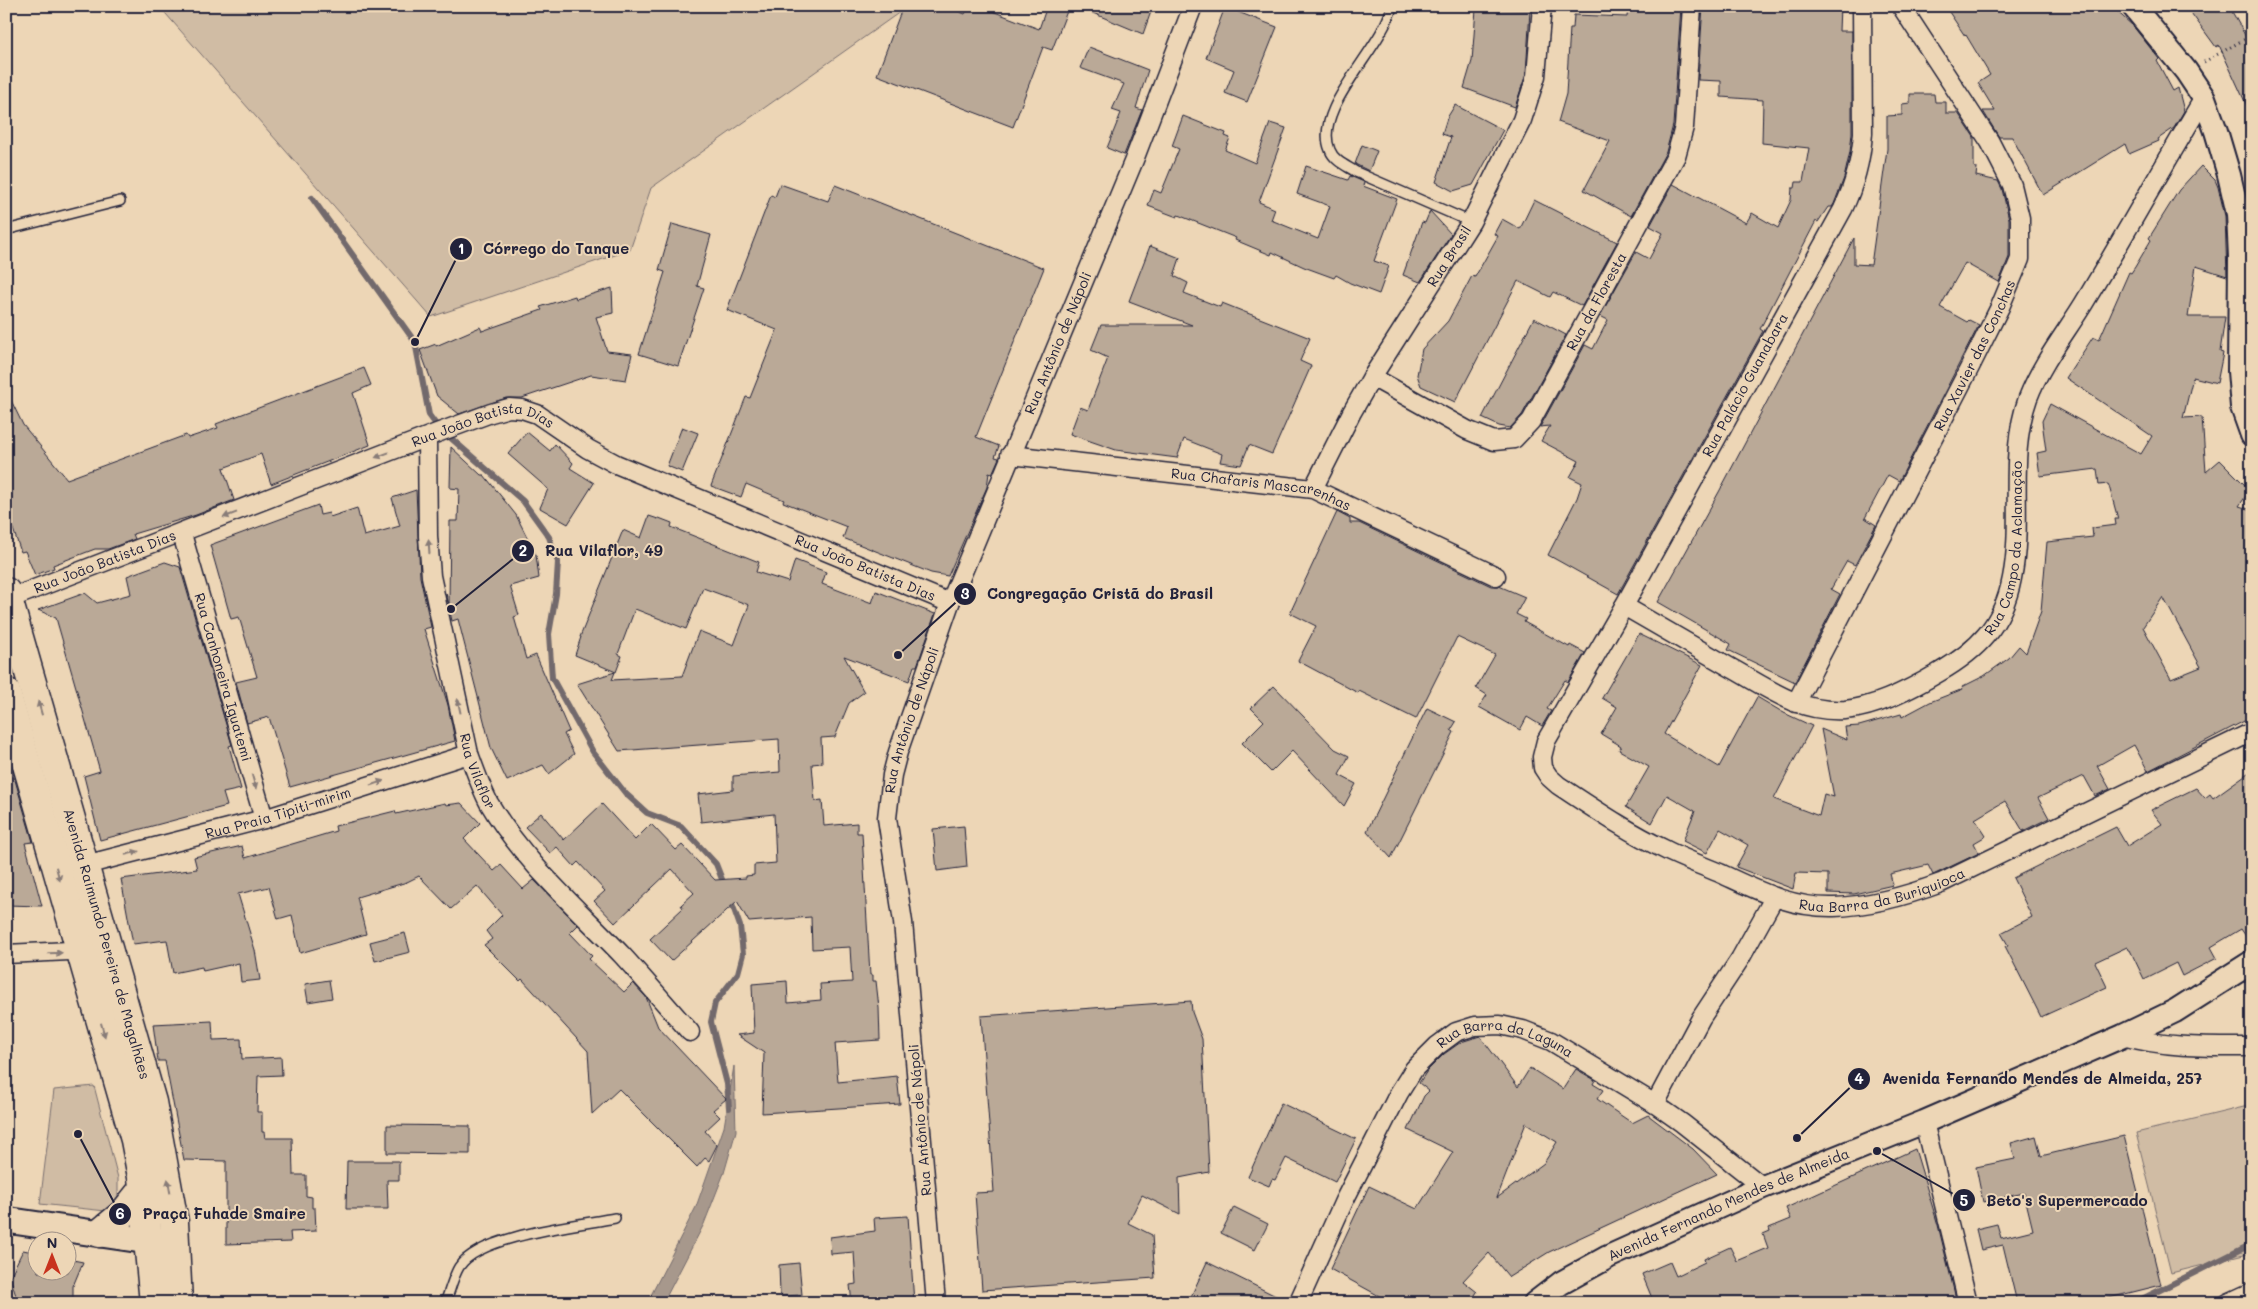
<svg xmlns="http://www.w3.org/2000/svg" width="2258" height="1309" font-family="Mali,sans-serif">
<rect width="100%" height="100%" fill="#edd6b6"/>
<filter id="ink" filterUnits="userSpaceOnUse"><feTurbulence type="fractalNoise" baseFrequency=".02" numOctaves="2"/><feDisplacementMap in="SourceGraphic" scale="10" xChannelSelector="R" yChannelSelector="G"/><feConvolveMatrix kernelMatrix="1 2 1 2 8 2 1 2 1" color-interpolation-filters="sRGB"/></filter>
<g filter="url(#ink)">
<path fill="#d0bca4" stroke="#796f70" d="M159,6H907V7L651,188L630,250L431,317Z
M94,1086L118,1178V1207L106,1211L40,1204L54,1090Z
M2252,1105V1253L2171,1273L2136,1133Z"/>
<path fill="#a7988c" stroke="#72696c" d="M734,1066L736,1131L724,1173L704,1224L663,1303H647L696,1207L724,1127Z"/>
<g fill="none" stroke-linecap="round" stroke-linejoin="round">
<path stroke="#72696c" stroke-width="6" d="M312,198L415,342L429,415L437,426L523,501L549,537L558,562L556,594L549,634L552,678L593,752L626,794L647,813L681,826L716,864L725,887
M729,1108L727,1084L711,1022L715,1003L738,973L743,954L740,926L730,898
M2134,1303L2252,1244"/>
</g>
<path fill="#baa997" stroke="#22223b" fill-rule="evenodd" d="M903,6H945L965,14L969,6H979L1039,29L1047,6H1069L1052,50L1043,47L1013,127L877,75Z
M1076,6H1153L1143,34Z
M1628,6H1681L1673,125L1666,152L1631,216L1584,190L1610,141L1558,122L1566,94L1570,28H1573L1574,15L1627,17Z
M1703,6H1840L1839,31H1852V133L1850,152L1844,178L1834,204L1832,207H1828L1818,222L1816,221L1760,329L1763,331L1618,594L1548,555L1577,498L1582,483L1570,477L1579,461L1541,441L1550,426L1540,427L1585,345L1593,349L1608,320L1600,316L1636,252L1649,259L1663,233L1650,226L1673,184L1746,223L1752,213L1778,228L1791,200L1792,188H1795L1796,182H1803L1809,148L1762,143L1763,100L1721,97V81L1698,80Z
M1945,6H2111L2133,26L2159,59L2157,61L2173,91L2178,88L2184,111L2174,128L2158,139L2159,141L2129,154L2125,144L2043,195L2012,137H1999L1983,111H1995L1978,83L1990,75L1966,35L1965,36Z
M2186,6H2229L2252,48V117L2219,45L2216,47Z
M1225,7L1277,27L1247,102L1225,93L1234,70L1206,58Z
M1476,9L1530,10L1526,74L1515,107L1464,88L1472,61Z
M1089,47L1148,70L1136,108L1142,110L1124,155L1107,148L1121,113L1112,110L1124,84L1080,68Z
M1910,94H1934L1935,102H1946V113H1958L1974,137V167L1977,168L1976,176L1998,181L2002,189L2009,219V257L1999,282L1965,263L1940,307L1967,322L1969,320L1979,325L1899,481L1888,475L1865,518L1876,525L1855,565L1847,561L1831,589L1840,594L1795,682L1728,650L1731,644L1658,602L1719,492L1854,238V264L1871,265L1887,149V116L1902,115V104L1910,103Z
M1455,105L1503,130L1473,185L1453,191L1436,182L1451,137L1442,134L1447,118Z
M1183,116L1226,133L1225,136L1230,138L1225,150L1255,163L1270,123L1286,128L1259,202L1275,209L1271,220L1318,239L1330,206L1297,194L1306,166L1348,180L1350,176L1364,182L1363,186L1397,199L1374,261L1389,266L1379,294L1350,283L1336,275L1334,278L1304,267L1272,252L1271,255L1235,240L1236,238L1178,215L1177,217L1148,206L1154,190L1161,193L1179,149L1172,146Z
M1362,145L1377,151L1369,171L1355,164Z
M2201,166L2215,180L2218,187L2225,216L2227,276L2196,266L2188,317H2225L2220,352L2223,353L2217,383L2193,377L2183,418L2202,417L2206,472L2220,460L2250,490L2239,506L2252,510V717L2148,771L2134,745L2097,766L2110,789L2095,796L2084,776L2038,798L2049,818L2023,831L2005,801L1975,819L1986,836L1974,843L1979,853L1933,875L1928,865L1890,874L1893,885L1854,894L1828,893V874L1796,873L1793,889L1736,867L1748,845L1720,829L1707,853L1683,841L1695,811L1667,795L1652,823L1626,807L1649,767L1619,750L1621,746L1601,734L1617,707L1602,698L1639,634L1702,665L1664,734L1719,767L1757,697L1784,713L1812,726L1774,799L1819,816L1824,794L1834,797L1821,729L1847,740L1845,727L1859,726L1901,714L1902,717L1930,702L1963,689L1962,687L1984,676L2009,658L2019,646L2026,653L2041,611L2047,542L2093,537L2092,528L2116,525L2115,519H2118L2109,486L2108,484L2099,485L2097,469L2040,476L2037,453L2046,451L2042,421L2050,404L2141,454L2152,436L2066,378L2093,337L2099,340L2129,272L2131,273L2135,267L2151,240L2149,238L2179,190ZM2163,597L2201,667L2171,679L2143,627Z
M780,184L828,201L835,185L1044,268L976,437L999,446L995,457L999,458L992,474L989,473L987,487L948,576L931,573L843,538L847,527L783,502L784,500L746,484L741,497L711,486L746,397L750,398L777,330L727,310L771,195L775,197Z
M1534,200L1617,242L1582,306L1553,292L1550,297L1518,281L1455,402L1421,386L1417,375L1422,349L1448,321L1472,276L1475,277L1498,236L1494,234L1502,219L1520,229Z
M1430,211L1451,234L1420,282L1403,275L1422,222L1425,223Z
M672,224L711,235L697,286L704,288L678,366L639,354L665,272L659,270Z
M1150,246L1180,258L1174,276L1188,283L1184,293L1220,307L1222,303L1310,338L1300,361L1311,366L1272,454L1249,445L1241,465L1220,462L1222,454L1184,439L1177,458L1116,450L1070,434L1080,407L1088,410L1108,358L1091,350L1101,325H1192L1129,301Z
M612,288L613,313L596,317L607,351L632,354L626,380L591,375L522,398H506L459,414L437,396L420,350L436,344V346L480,327L482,331L542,310L540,307L575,296L576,299Z
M1534,318L1566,335L1522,415L1510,428L1499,426L1482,418Z
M364,368L371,385L353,393L370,445L271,484L261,454L223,468L234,500L196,515L133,534L135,539L108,549H95L53,565L54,568L35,575L25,551L21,552L6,509V390L23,425L67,479L186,435L188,438L218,428L216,424Z
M682,427L698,433L682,472L667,466Z
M527,432L550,451L555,444L573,463L570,468L594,483L568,524L540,508L548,489L508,454Z
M451,447L481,475H484L516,515L536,555L539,578L510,586L519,615L514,617L526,659L536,655L569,731L564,734L574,754L549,774L543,765L507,781L491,748L458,619L452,621L446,593L449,605L450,521H458L459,489L450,488Z
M416,490L420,577L431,627L424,629L448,705L455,741L290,787L269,717L247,723L236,682L257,677L239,617L231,619L210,545L318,505L320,515L329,513L330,517L357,508L364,536L400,526L392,498Z
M1337,512L1350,519V523H1359L1491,586H1499L1525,597L1516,614L1526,619L1524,622L1569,647L1570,645L1585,653L1568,682L1565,680L1547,709L1551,711L1542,726L1527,717L1520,730L1479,707L1487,695L1476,688L1495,655L1457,637L1416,719L1359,691L1358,693L1298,661L1316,626L1290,613Z
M649,516L658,519L659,518L672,523L671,527L759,562L756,572L788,582L795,560L826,572L822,584L872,603L876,591L935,614L917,666H914L909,681L844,656L864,692L849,703L835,737L821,738L822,763L812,764L815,801L822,800L824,826L857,823V833H862L870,975H873V981H876L879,1008L880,1040L835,1043L838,1082L897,1076L900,1104L762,1113L764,1053L737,1035L754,1033L752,984L787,981L788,1003L821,1000L820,984L852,982L850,947L812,949L811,917L749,922L737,901L671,961L650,939L683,908L681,905L694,893L672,869L615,923L594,901L605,891L578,862L574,866L557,847L550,853L525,827L541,813L564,840L602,804L635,840L651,824L676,850L682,845L715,880L746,878V876L754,875V865L776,863L774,814L701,822L698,794L733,790V776L780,772L779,739L619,751L577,684L615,672L612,680L682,676L699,631L734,645L749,605L703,588L686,629L635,609L618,654L622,656L616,672L575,655L581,637H580L623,530L641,538Z
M165,562L180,567L232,745L229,746L241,789L223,793L227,806L100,840L84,776L100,771L56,618L38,610L85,593L97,603L131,594L127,576Z
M1274,686L1335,749L1349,756L1339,775L1356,784L1344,806L1292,751L1271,772L1242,743L1264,721L1251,708Z
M1427,708L1456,722L1451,730L1454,732L1391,858L1367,831Z
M6,756H8L33,842L25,843L42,906L6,905Z
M2252,770V945L2241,929L2211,947L2217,958L2182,976L2176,963L2144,979L2130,950H2128L2127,947L2095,962L2107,987L2041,1017L2005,946L2008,945L2001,933L2032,917L2013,878L2116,827L2127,846L2162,824L2151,810L2196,788L2205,798L2210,794L2213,798Z
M445,803L446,805L461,803L480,823L464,839L494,871L501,865L523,889L534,880L578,925L570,933L592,956L589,959L624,992L633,983L646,997L658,1027L726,1099L713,1110L720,1117L705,1131L717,1145L709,1161L705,1158L697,1167L619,1089L592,1114L588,1051L522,979L520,981L484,945L492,939L486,931L502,915L477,886L451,909L419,876L407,882L357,897L366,934L300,953L292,915L278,919L269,887L238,894L255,950L260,980L241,982L239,963L203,971L202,967L173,973L167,940L133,944L121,879L197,869L194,857L242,846L245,858L336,831L335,826L395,811L396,814Z
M964,826L967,867L937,871L933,829Z
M405,933L410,952L375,961L370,942Z
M329,980L332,998L308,1002L305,984Z
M1191,1001L1192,1012L1202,1039L1209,1172L1179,1178L1180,1214L1142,1195L1128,1223L1152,1235L1155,1278L982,1290L975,1193L994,1192L981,1016Z
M212,1021L213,1040L241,1039L242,1059L281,1057L282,1075L258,1076L257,1112H262V1132H264L265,1138H292L293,1175H306V1196L312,1197V1208H315L316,1231L290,1232L291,1242L226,1244V1161L184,1160L165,1061H158L153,1024Z
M1480,1036L1518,1087L1530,1068L1563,1089L1576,1069L1595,1080L1593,1084L1603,1090L1597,1099L1632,1123L1648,1115L1693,1149L1717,1174L1549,1252L1509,1277L1489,1253L1463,1281L1477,1292L1470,1303H1392L1330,1269L1369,1186L1417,1209L1453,1152L1408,1130L1424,1096L1429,1091L1419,1083L1427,1071L1444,1054L1461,1042ZM1526,1123L1557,1142L1544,1163L1497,1198Z
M1281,1103L1356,1139L1335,1182L1286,1158L1275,1180L1272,1179L1269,1186L1248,1177Z
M387,1125L470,1126V1154L387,1153Z
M2036,1136L2041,1156L2124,1136L2161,1285L2089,1303H2017L2003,1245L1981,1250L1976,1229L1997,1224L2001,1238L2033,1230L2024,1193L1983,1202L1976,1167L2015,1159L2011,1143Z
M1915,1149L1938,1225L1957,1303H1654L1642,1274L1670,1262L1676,1276L1705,1262L1704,1259L1730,1247L1737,1261L1768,1248L1763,1234L1770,1231L1769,1228L1791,1219L1786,1208Z
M347,1161H399V1180H387L388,1209H346Z
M1234,1207L1268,1224L1255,1250L1221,1233Z
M908,1216L914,1303H852L850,1285L856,1284L854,1252L831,1254L830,1237L875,1231L874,1218Z
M23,1250L38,1253V1272H68V1259L83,1262L73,1286V1303H54L16,1296L10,1277Z
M1207,1262L1288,1302V1303H1188Z
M799,1263L802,1295L782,1296L780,1294L779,1265Z"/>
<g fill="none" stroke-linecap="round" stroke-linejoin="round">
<g stroke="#22223b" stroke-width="12">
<path id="service" d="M1392,6C1383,49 1312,108 1330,150C1334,161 1347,166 1356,172L1471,222
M6,230L120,201
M445,1303C450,1291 453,1277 459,1267C479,1235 579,1225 615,1218"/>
</g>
<g stroke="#22223b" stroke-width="21">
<g id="minor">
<path id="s1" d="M1862,6L1863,133C1861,161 1855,184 1843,209L1624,606L1546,741L1542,757L1543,768L1549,777L1558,785C1593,808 1628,832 1666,850C1684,859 1703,866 1722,874C1759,891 1791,908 1834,907C1871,906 1906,896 1941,883L2252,732"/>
<path id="s2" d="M1372,377L1467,430L1494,441L1514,439L1531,421L1676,156L1684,127L1692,6"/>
<path id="s3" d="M427,438L428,536L431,576L469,754C475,770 481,788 489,803C523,861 576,907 622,955C645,980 667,1006 690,1032"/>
<path id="s4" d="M1010,455L1313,489L1496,576"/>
<path id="s5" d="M1313,489L1352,412L1372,377L1471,222L1522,120L1536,76L1542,6"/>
<path id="s6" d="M182,534L264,819"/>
<path id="s7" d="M6,600L437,433L491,413L509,408L522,409L537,414L588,449L616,464L950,603"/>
<path id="s8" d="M1624,606C1660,627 1697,648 1733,669C1753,680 1774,694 1795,702C1810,708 1829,711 1845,710C1877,707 1911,689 1938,673C1978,650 2003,625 2012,578C2024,518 2007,457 2028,398C2041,364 2065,334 2084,303C2125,235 2163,166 2204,98"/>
<path id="s9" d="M1796,703L1969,369L2000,307L2020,259V218L2012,185L1990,142L1901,6"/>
<path id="s10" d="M85,865L264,819L469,754"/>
<path d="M6,954L91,950"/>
<path d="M2123,1036C2165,1048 2208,1047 2252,1047"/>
<path d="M1655,1104L1701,1018L1740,959L1774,898"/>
<path d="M1924,1122L1968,1303"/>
<path id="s11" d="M936,1303L903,922L887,818L892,775L898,752L950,603L1134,160L1193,6"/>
<path id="s12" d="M1298,1303L1344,1201L1399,1093L1414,1069L1437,1046L1456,1032L1475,1026L1500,1025L1523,1030L1551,1041L1655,1104L1682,1123L1763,1187"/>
<path d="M2228,1303L2252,1292"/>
</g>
</g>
<g stroke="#22223b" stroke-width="26">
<g id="tertiary">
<path d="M2133,6L2186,71L2204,98L2216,131L2229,175L2238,214L2240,258L2239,371L2242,407L2252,435"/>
<path id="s13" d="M1535,1303L1561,1283L1608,1257L1763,1187L1924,1122L2123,1036L2175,1011L2252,962"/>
</g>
</g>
<g stroke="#22223b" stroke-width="29">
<path id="secondary" d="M6,1220L148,1241"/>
</g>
<g stroke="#22223b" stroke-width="31">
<g id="primary">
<path id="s14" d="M6,592L152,1102L174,1222L178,1303"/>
<path d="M6,692L135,1140L142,1177L154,1303"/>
<path d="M100,1233L123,1214L143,1189"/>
</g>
</g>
<path stroke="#22223b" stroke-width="3" stroke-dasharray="1 4" stroke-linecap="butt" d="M2204,62L2252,35"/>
<use href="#service" stroke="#edd6b6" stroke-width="9"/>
<use href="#minor" stroke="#edd6b6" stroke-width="18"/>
<use href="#tertiary" stroke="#edd6b6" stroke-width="22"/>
<use href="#secondary" stroke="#edd6b6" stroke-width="25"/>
<use href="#primary" stroke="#edd6b6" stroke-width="28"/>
</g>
<defs><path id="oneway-solid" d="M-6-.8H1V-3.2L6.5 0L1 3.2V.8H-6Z" transform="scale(1.25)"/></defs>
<g fill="#887c78">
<use href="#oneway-solid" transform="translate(382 455) rotate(159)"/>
<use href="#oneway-solid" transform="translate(230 515) rotate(159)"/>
<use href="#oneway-solid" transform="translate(429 547) rotate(-94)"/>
<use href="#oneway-solid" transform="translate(459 706) rotate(-102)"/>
<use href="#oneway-solid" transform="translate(40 708) rotate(-106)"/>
<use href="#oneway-solid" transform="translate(254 782) rotate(74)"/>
<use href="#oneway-solid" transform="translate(377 783) rotate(-19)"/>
<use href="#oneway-solid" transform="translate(132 853) rotate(-14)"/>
<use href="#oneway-solid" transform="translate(58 874) rotate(74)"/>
<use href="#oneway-solid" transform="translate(55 953) rotate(-2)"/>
<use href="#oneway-solid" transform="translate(103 1030) rotate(74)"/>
<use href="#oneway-solid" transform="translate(169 1186) rotate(-100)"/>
</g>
</g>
<g text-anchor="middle" stroke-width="4" stroke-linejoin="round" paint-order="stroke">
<g font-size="14" fill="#22223b" stroke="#edd6b6">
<text dy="5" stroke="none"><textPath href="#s5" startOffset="270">Rua Brasil</textPath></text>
<text dy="5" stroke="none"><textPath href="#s2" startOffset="319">Rua da Floresta</textPath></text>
<text dy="5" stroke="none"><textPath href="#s11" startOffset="994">Rua Antônio de Nápoli</textPath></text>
<text dy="5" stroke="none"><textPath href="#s9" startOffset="391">Rua Xavier das Conchas</textPath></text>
<text transform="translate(1745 385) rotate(-61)" y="5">Rua Palácio Guanabara</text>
<text dy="5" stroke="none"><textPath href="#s7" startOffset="511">Rua João Batista Dias</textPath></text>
<text dy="5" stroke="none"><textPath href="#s4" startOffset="254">Rua Chafaris Mascarenhas</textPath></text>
<text dy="5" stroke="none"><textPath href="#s8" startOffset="501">Rua Campo da Aclamação</textPath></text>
<text dy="5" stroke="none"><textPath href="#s7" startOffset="106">Rua João Batista Dias</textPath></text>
<text dy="5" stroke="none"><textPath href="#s7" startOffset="931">Rua João Batista Dias</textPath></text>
<text dy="5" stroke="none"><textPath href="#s6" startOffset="149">Rua Canhoneira Iguatemi</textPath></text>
<text dy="5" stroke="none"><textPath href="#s11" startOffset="589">Rua Antônio de Nápoli</textPath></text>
<text dy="5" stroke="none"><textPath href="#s3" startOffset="339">Rua Vilaflor</textPath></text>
<text dy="5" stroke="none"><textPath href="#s10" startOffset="200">Rua Praia Tipiti-mirim</textPath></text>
<text dy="5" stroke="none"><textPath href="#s1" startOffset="1221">Rua Barra da Buriquioca</textPath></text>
<text dy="5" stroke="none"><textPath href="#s14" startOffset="366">Avenida Raimundo Pereira de Magalhães</textPath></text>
<text dy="5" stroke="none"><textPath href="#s12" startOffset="368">Rua Barra da Laguna</textPath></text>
<text transform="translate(920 1120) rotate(-95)" y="5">Rua Antônio de Nápoli</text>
<text dy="5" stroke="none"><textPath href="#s13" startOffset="218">Avenida Fernando Mendes de Almeida</textPath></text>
</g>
</g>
<path fill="none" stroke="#22223b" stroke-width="2" d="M415 342L461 249M451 609L523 551M898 655L965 594M1797 1138L1859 1079M1877 1151L1964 1200M78 1134L120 1214"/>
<g fill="#22223b" stroke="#edd6b6" stroke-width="2">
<circle cx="415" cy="342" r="5"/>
<circle cx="451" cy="609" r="5"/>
<circle cx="898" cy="655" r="5"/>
<circle cx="1797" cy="1138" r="5"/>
<circle cx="1877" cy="1151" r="5"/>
<circle cx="78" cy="1134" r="5"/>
<circle cx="461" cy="249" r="12"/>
<circle cx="523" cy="551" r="12"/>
<circle cx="965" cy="594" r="12"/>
<circle cx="1859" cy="1079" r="12"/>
<circle cx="1964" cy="1200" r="12"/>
<circle cx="120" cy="1214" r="12"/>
</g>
<g font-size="15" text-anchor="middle" font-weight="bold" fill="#fff">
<text x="461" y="254">1</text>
<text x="523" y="556">2</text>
<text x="965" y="599">3</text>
<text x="1859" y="1084">4</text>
<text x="1964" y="1206">5</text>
<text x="120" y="1219">6</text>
</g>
<g font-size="15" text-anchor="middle" font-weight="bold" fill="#22223b" stroke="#edd6b6" stroke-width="4" stroke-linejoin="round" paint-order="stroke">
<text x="556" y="254">Córrego do Tanque</text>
<text x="604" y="556">Rua Vilaflor, 49</text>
<text x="1100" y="599">Congregação Cristã do Brasil</text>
<text x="2042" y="1084">Avenida Fernando Mendes de Almeida, 257</text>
<text x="2067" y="1206">Beto's Supermercado</text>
<text x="224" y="1219">Praça Fuhade Smaire</text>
</g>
<rect width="2258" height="1309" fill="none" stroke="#edd6b6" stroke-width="25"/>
<rect x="12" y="12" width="2233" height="1284" fill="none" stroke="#22223b" stroke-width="2" filter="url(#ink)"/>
<g transform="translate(52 1256)"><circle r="24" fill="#edd6b6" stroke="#9c8e85"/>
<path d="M0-4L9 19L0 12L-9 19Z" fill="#c8321e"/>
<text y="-8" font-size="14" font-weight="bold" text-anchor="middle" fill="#22223b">N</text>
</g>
</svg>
